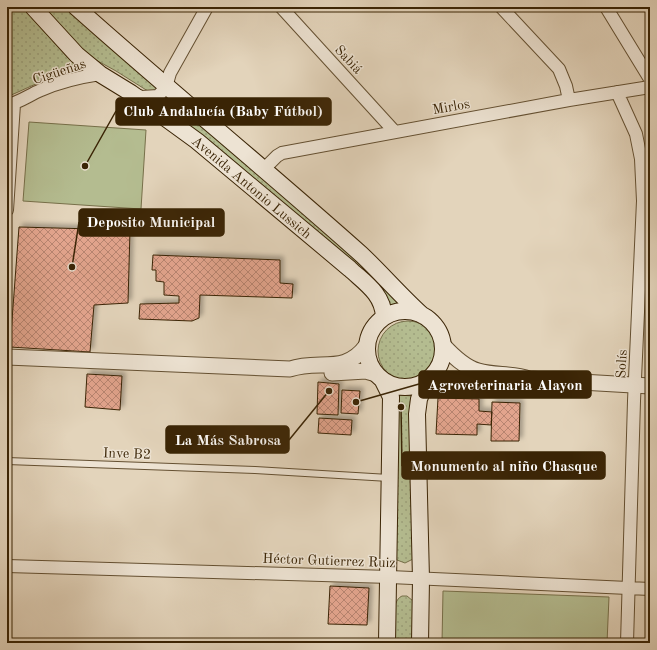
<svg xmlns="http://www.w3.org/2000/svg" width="657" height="650" font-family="'Old Standard TT',serif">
<defs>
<pattern id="grass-dots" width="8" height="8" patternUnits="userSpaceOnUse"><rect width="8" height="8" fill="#b4bc90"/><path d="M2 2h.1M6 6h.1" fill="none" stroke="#9ca17b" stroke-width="1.8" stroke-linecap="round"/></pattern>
<pattern id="building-cross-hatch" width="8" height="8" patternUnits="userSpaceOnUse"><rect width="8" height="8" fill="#e2a48d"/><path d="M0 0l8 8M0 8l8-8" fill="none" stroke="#b88571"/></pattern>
<filter id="shadow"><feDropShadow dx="3.5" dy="-3.5" stdDeviation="2" flood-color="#0004"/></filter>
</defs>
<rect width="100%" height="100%" fill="#e3d4bb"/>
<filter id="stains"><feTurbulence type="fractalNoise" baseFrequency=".005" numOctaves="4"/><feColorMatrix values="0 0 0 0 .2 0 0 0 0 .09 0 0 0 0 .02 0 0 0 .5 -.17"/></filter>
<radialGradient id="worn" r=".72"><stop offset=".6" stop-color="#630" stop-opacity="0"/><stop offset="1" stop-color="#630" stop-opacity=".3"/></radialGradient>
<path fill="url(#grass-dots)" stroke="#77704a" d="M7,7H22L67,57L81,69L49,78L7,97Z
M42,7H65L157,88L156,91L151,93L116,71L85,54Z
M168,97L360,261L400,305L390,308L153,102L163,101Z
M378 351a30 30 0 1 1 60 0a30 30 0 1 1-60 0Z
M398,395L414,396L413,559L405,563L397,560L395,555Z
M402,596H407L413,601V643H393C394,631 390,601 402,596Z"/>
<path fill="#b4bc90" stroke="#77704a" d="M29,122L146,130L141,209L23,201Z
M443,591L609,597L607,643H442Z"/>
<path fill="url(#building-cross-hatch)" stroke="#3a2405" filter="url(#shadow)" d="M19,227L130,230L128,303L94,305L90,352L10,347Z
M153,255L280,260V283L293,284L292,298L200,295L199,318L192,321L139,319L140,304L179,303V296L164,295V282L156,281V270H152Z
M87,374L122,376L120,410L85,407Z
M318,382L339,384L338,415L317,414Z
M342,390L360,391L358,414L341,413Z
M438,398L479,399V411L492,412L491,425L477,424V435L436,434Z
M492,402L520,403L519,441H491Z
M319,418L352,420L351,435L318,433Z
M330,586L369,588L367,625L328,624Z"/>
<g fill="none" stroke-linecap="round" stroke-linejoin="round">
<g stroke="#645032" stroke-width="8">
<path id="service" d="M7,461L255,470L389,478"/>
</g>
<g stroke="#645032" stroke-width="14">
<path id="minor" d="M281,7L395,132
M501,7L559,69L566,86L569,100
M606,7L650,79
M617,92L636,134L641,159L643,201L634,401L627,643
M134,94L142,97L158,96L166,87L170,73L207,7
M7,105C19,103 29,95 41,90C59,82 80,77 100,74
M264,169L277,156L282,153L569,100L650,87
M7,210L14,104
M7,566L390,577L650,589"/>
</g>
<g stroke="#645032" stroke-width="17">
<path id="tertiary" d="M443,345C453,356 464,367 478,371C495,376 512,373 529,379L650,386
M7,357L290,369C319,359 345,375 366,346
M332,373L366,371L376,374
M428,379L489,380"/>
</g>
<g stroke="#3a2405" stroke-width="18">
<path id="secondary" d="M33,7L77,55L100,74L131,93L197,141L350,269C365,283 383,294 384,317
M76,7C170,91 268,171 362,255C382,274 401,296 422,315
M367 349a38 38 0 1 1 76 0a38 38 0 1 1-76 0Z
M382,379L391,397L387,643
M420,643L421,579L417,414L419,399L427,380"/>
</g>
<use href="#service" stroke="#ede3d3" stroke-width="6"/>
<use href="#minor" stroke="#ede3d3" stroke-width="12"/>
<use href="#tertiary" stroke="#ede3d3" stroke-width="15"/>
<use href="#secondary" stroke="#ede3d3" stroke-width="16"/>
</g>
<g text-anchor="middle" stroke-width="3" stroke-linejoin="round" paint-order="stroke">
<g font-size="14" fill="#3a2405" stroke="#ede3d3">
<text transform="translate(349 59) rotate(47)" y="5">Sabiá</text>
<text transform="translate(59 71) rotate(-18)" y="5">Cigüeñas</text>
<text transform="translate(451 106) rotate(-10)" y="5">Mirlos</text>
<text transform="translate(252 187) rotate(40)" y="5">Avenida Antonio Lussich</text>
<text transform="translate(621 364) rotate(-87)" y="5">Solís</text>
<text transform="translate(127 453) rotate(2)" y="5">Inve B2</text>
<text transform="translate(329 560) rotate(2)" y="5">Héctor Gutierrez Ruiz</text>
</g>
</g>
<path fill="none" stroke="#3a2405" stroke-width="1.5" d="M85 166L116 111M72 267L79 222M356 402L419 384M329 391L289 440M401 407L402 466"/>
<g fill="#3a2405" stroke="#ede3d3" stroke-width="1.5">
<circle cx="85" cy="166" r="4"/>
<circle cx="72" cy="267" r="4"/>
<circle cx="356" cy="402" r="4"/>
<circle cx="329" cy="391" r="4"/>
<circle cx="401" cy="407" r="4"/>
</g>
<g fill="#3a2405" stroke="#3a2405" stroke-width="1.5">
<rect x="116" y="98" width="215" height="27" rx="4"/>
<rect x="79" y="209" width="145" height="27" rx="4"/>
<rect x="419" y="371" width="172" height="27" rx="4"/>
<rect x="166" y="426" width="123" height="27" rx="4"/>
<rect x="402" y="452" width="203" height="27" rx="4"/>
</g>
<g font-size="15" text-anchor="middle" font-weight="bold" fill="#fff">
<text x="223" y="116">Club Andalucía (Baby Fútbol)</text>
<text x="151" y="227">Deposito Municipal</text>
<text x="505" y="390">Agroveterinaria Alayon</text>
<text x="228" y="445">La Más Sabrosa</text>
<text x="504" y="471">Monumento al niño Chasque</text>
</g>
<rect width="657" height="650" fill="none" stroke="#e3d4bb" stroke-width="24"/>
<rect x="8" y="8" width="641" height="634" fill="none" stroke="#3a2405" stroke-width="2"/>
<rect x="12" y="12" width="633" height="626" fill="none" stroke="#3a2405"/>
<rect width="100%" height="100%" filter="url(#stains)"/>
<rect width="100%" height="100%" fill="url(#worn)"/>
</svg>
